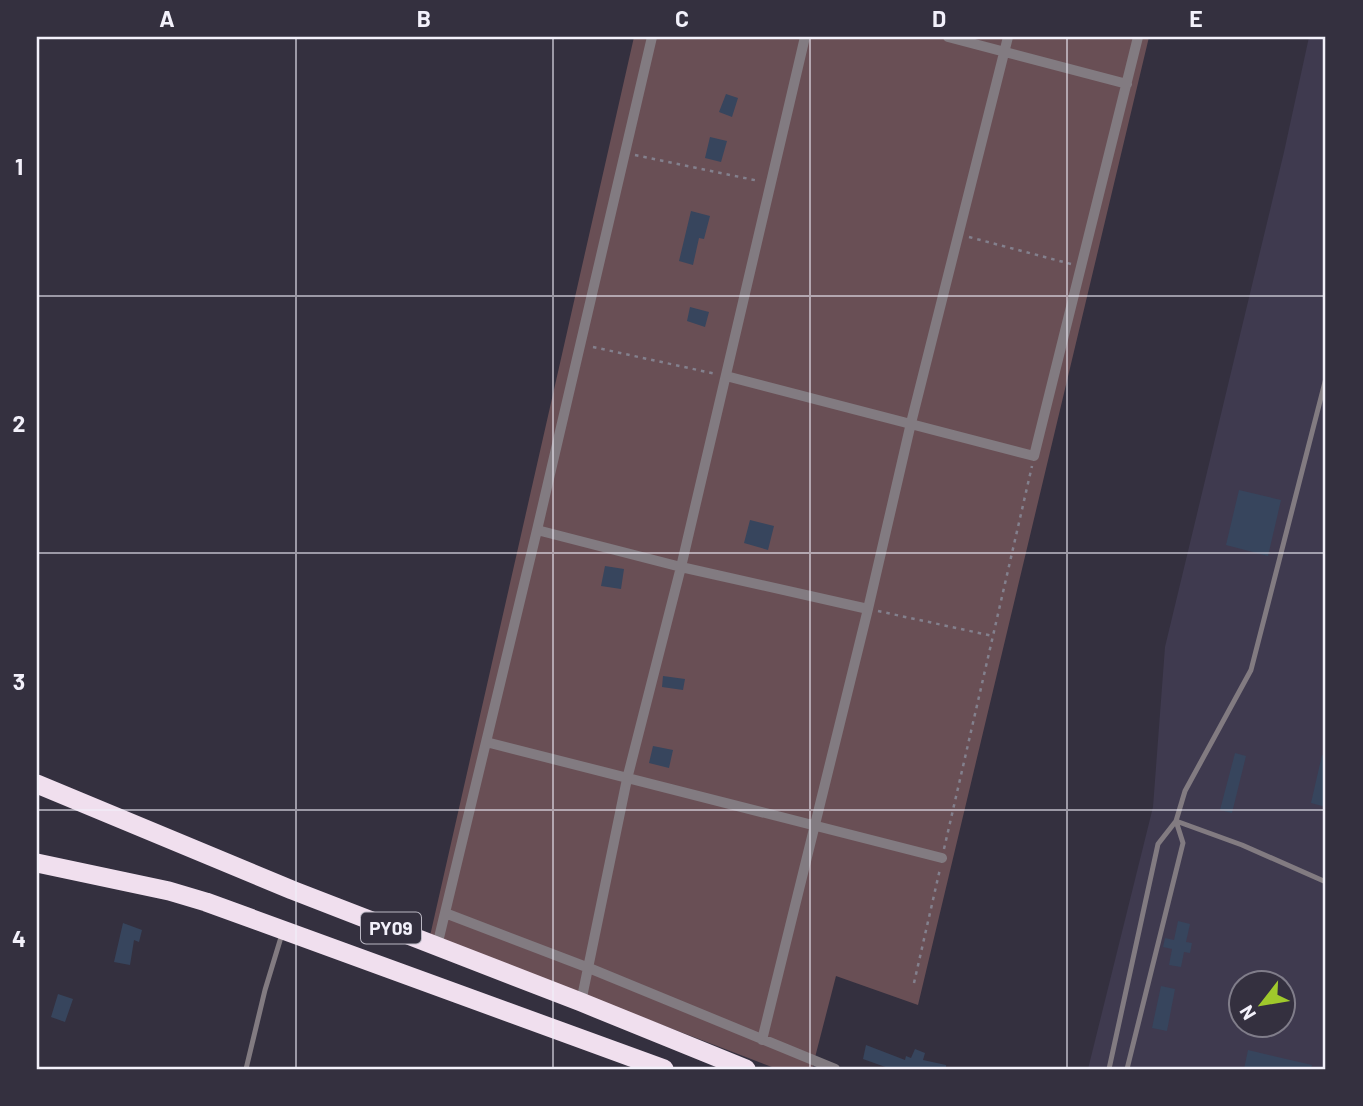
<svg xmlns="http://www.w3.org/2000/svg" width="1363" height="1106" font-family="Barlow,sans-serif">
<rect width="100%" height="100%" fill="#34303f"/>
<path fill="#3f3a4f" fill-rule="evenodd" d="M1309,37H1326V1069H1088L1153,807L1165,647L1284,152ZM1240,984H1282V1026H1240Z"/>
<path fill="#694f55" d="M634,37H1149L918,1005L836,976L812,1069H777L430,936Z"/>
<path fill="#37455d" d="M726,94L738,98L732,117L719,112Z
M710,137L727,141L721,162L705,158Z
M691,211L710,216L704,239L699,238L693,265L679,261Z
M690,307L709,312L705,327L687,321Z
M1239,490L1281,500L1268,556L1226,545Z
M750,520L774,526L768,550L744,543Z
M605,566L624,569L621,589L601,586Z
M663,676L685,679L683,690L662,687Z
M653,746L673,750L669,768L649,763Z
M1235,753L1246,756L1232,813L1220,810Z
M1322,755L1326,756V807L1311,803Z
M1178,921L1190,924L1186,942L1192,943L1190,953L1184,952L1181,967L1169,965L1172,949L1163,947L1165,938L1174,940Z
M123,923L142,930L139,942L134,940L130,965L114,962Z
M1161,986L1175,989L1167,1031L1152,1028Z
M58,994L73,999L65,1022L51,1017Z
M866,1045L905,1060L906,1056L911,1058L915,1049L925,1053L923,1060L946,1065V1069H891L863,1059Z
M1248,1050L1312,1065L1311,1069H1244Z"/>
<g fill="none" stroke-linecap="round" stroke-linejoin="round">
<path stroke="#83808d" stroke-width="2.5" stroke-dasharray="3.5 5" stroke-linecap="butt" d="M635,155L759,181
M969,237L1071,264
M593,347L716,374
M878,611L993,636
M944,849L1032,466
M914,983L940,869"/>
<path stroke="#827b81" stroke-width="5" d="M1176,821L1242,845L1326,882
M246,1069L265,990L282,934
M1109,1069L1158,844L1176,821L1185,791L1251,670L1326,378
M1127,1069L1183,843L1176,821"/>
<path stroke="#827b81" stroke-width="10" d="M948,37L1127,84
M726,376L1034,456L1138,37
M537,530L681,567L868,609
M486,742L942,858
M445,913L589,968L835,1069
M437,946L537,530L652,37
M581,1002L627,779L681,567L805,37
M762,1040L868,609L911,423L1008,37"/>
<path stroke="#f0dfee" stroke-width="19" d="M37,784L292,890L581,1002L746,1069
M37,863L169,891L206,902L664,1069"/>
</g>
<path fill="none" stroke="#f3f1fb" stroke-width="2" stroke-opacity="0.55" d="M296,37V1069M553,37V1069M810,37V1069M1067,37V1069M37,296H1326M37,553H1326M37,810H1326"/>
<g text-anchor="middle" stroke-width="5" stroke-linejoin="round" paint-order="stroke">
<rect fill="#34303f" stroke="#bab7c3" stroke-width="2" x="361" y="912.5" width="60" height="31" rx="5"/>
<g font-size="19" font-weight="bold" fill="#f3f1fb">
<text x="391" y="935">PY09</text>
</g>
</g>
<rect width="1363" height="1106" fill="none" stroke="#34303f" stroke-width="77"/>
<g transform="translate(1262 1004) rotate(239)"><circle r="33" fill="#34303f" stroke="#807d8a" stroke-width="2"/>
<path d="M0-5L12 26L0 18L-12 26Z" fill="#a0c92c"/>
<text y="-10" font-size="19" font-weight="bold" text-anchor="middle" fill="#f3f1fb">N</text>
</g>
<rect x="38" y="38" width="1286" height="1030" fill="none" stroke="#f3f1fb" stroke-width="2.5"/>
<g font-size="23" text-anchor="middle" font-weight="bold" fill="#f3f1fb">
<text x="167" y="27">A</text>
<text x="424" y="27">B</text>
<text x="682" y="27">C</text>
<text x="939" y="27">D</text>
<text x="1196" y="27">E</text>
<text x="19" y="175">1</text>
<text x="19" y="432">2</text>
<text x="19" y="690">3</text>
<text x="19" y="947">4</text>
</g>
</svg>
